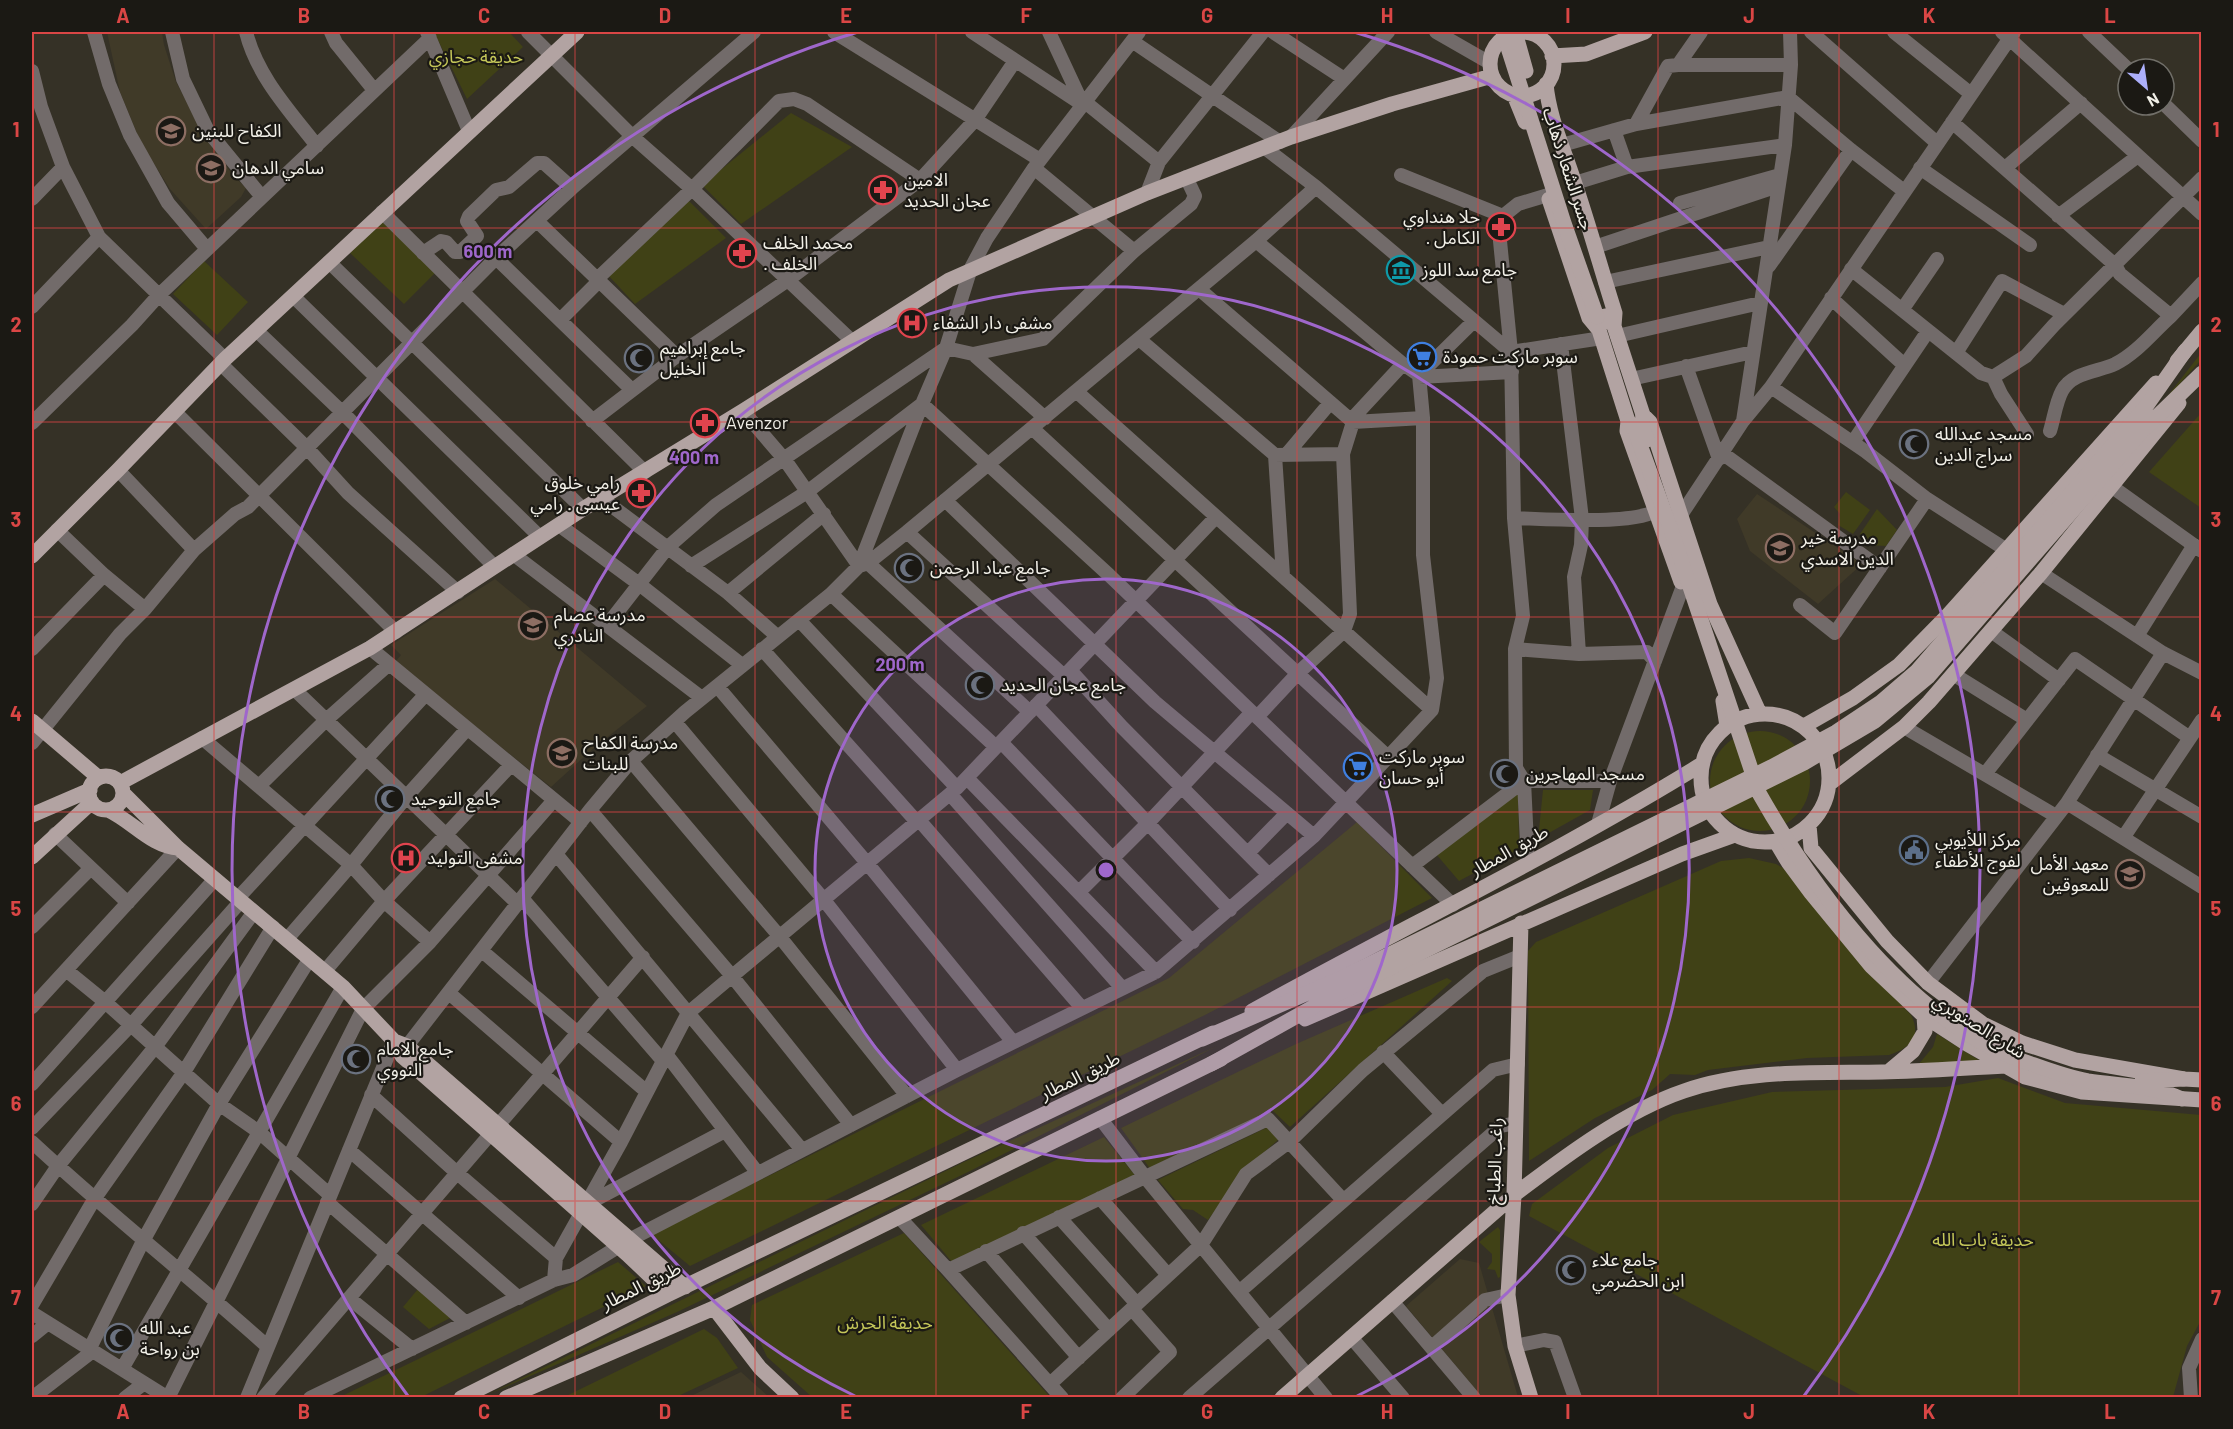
<svg xmlns="http://www.w3.org/2000/svg" width="2233" height="1429" font-family="Barlow,'Noto Sans Arabic',sans-serif">
<rect width="100%" height="100%" fill="#353126"/>
<path fill="#403a28" d="M107,32H162L164,45L176,82L203,133L232,174L246,188L241,197L206,229L170,189L141,143L120,92Z
M1757,494L1862,564L1818,604L1750,551L1737,519Z
M495,579L647,706L596,746L551,787L395,662L401,655L391,645Z
M1460,1259L1479,1263L1518,1397H1482L1406,1306Z
M741,1372L769,1397H689Z"/>
<path fill="#404116" d="M434,32H509L523,47L467,99Z
M791,113L852,147L741,224L702,185Z
M687,199L726,238L635,304L607,274Z
M383,222L436,272L404,304L350,253Z
M204,261L248,302L217,335L173,294Z
M2201,353V360L2160,406Z
M2201,413V508L2149,472Z
M1846,492L1870,510L1853,534L1838,525L1840,514L1834,507Z
M1877,509L1897,530L1886,546L1868,545L1860,534Z
M1710 781a50 50 0 1 1 100 0a50 50 0 1 1-100 0Z
M1543,790H1593L1590,810L1538,839Z
M1518,791L1519,849L1459,881L1436,854Z
M1357,822L1432,898L1205,1015L690,1266L651,1234L1169,978Z
M1749,858L1776,864L1783,868L1855,956L1911,1015C1922,1037 1910,1048 1889,1055L1807,1058L1708,1070L1695,1075L1670,1074L1652,1090L1595,1118L1529,1161L1528,951L1536,942L1721,861Z
M1447,978L1452,981L1290,1127L1272,1110L1151,1170L1121,1128L1296,1044Z
M1937,1034L1982,1062L1918,1065L1933,1047Z
M1217,1046L968,1172L677,1312L487,1395L964,1162Z
M1998,1078L2065,1103L2201,1115V1320L2187,1346L2173,1397H1864L1529,1216L1532,1204L1608,1148L1673,1115L1772,1092L1945,1087Z
M1268,1127L1279,1139L1245,1169L1208,1220L1193,1210L1183,1209L1158,1180Z
M1104,1137L1137,1178L952,1262L921,1225Z
M1498,1227L1500,1230V1277L1498,1278L1495,1270L1487,1269L1492,1262V1254L1479,1242Z
M904,1233L1050,1397H812L767,1357L750,1320L752,1305Z
M618,1262L646,1286L421,1397H340Z
M418,1289L452,1317L429,1329L403,1307Z
M704,1329L717,1338L738,1368L676,1397H564Z"/>
<g fill="none" stroke-linecap="round" stroke-linejoin="round">
<path stroke="#726b6a" stroke-width="14" d="M94,32L109,84L130,135L168,203L207,249
M172,32L183,79L208,131L262,197
M246,32C257,76 289,110 317,146
M331,32L336,43L374,90
M427,32L469,131
M528,32L633,137L692,189L852,341
M834,32L1040,160
M972,32L1083,105
M1049,32L1083,105
M1273,32L1343,78
M1436,32L1490,63
M1811,32L1937,143
M1894,32L1971,94
M2002,32L2202,214
M2089,32L2128,69
M1132,41L1280,142
M1678,65H1791
M32,71L41,107L63,167L99,237L225,359
M1085,102L1159,162
M2164,104L2202,141
M1952,122L2115,265L2120,274L2171,316L2202,283
M1636,124L1668,66L1678,65L1701,32
M1614,130L1627,167
M1291,137L1388,32
M1562,145L1636,124L1788,97L1851,150L1904,191
M1265,148L1316,187L1511,352L1602,338
M1034,168L1134,251
M1920,168L2030,245
M2005,168L2081,103
M1401,175L1503,216
M1575,183L1627,167L1785,145
M1147,193L1159,162L1263,32
M32,199L63,167
M1680,203L1780,175
M382,212L645,472
M2058,216L2138,156
M537,221L677,356
M1595,247L1778,186
M423,253L441,241L446,242L455,252H460L477,236L467,221L469,216L496,190L509,187L537,163H544L572,188
M496,258L631,389
M329,262L583,509
M1769,266L1851,150
M1851,269L1981,373L1993,377L2001,394L2027,434
M597,279L692,189L779,101L794,99L807,104L920,180
M1605,282L1769,247
M1199,289L1353,422L1343,454L1350,614L1344,631L1298,673L1257,717
M293,296L540,537
M1831,298L1903,364
M32,307L99,237
M1902,310L1937,259
M560,320L599,281
M256,330L342,412L494,566
M1617,336L1760,303
M1139,339L1275,455L1283,576
M1561,344L1582,519L1581,545L1574,577L1579,654
M1956,353L2002,281L2064,314
M973,354L1043,339L1134,251L1191,204L1195,196L1186,177
M221,364L306,447L348,493L458,592
M1686,366L1719,459
M1419,375L1474,321
M1419,377L1512,372
M1993,377L2026,356L2054,325L2202,178
M1631,379L1753,352
M1771,387L1865,451L1927,499L2005,549
M1076,391L1432,710
M743,411L785,460L859,566
M175,412L396,632
M1351,420L1403,364
M592,421L677,356L788,280L920,180L975,120L1015,61
M1743,421L1785,145L1791,65L1790,32
M1353,422L1423,418
M32,423L132,325L159,295L430,38
M1032,428L1388,757
M2050,431C2054,418 2056,402 2062,391C2072,372 2098,372 2115,364C2137,353 2153,332 2171,316
M1853,442L1928,331
M1722,453L1880,568
M1275,455L1343,454
M1286,455L1330,403
M118,470L194,550
M2111,486L2202,551
M601,498L728,593L778,637
M945,500L1155,702L1314,836
M1681,515L1743,421L1771,387L2014,32
M1514,518C1546,519 1630,525 1656,511
M559,525L639,584L742,665
M57,530L104,575L145,609
M907,532L1064,676
M513,554L702,698
M868,563L1030,712
M691,566L807,492L922,404L1109,575L1453,905
M859,566L922,404L946,348L971,268L987,238L1034,168L1139,32
M2041,573L2163,653L2202,673
M728,593L824,514
M831,594L996,747
M1800,605L1835,633L1927,499
M799,620L957,788
M608,624L668,547L716,505L946,348L973,354L1045,418
M1991,631L2059,680
M2137,636L2194,545
M370,648L581,822
M32,649L104,575
M762,649L917,822
M1515,649L1579,654L1647,652L1655,661
M1070,670L1122,727L1269,875
M1953,674L2027,720
M717,686L867,863L1013,1042
M294,689L518,904
M1036,705L1230,910
M675,722L824,900L957,1070
M1904,727L2056,816
M202,738L351,865L384,901L430,942
M1001,742L1193,942
M32,743L120,634L145,609L194,550L235,514L248,507L496,258L572,188L754,32
M2097,755L2202,817
M631,761L780,937L907,1096
M1985,774L2075,659L2190,738
M967,778L1156,972
M259,786L325,721L388,665
M950,794L1122,988
M2067,803L2202,887
M590,810L732,976L851,1125
M919,820L1082,1008
M1598,824L1610,781L1683,586
M55,834L128,903
M2123,838L2202,720
M1248,853L1287,813
M556,854L802,1150
M1528,864L1524,781L1516,768L1515,649L1523,616L1514,518L1511,352L1500,241L1503,216L1518,204L1548,195
M1412,866L1524,781H1610
M1079,892L1148,823L1252,712
M238,898L425,695
M522,898L663,1061
M32,927L90,869
M287,939L351,865L406,797L467,729
M482,951L647,1092
M66,970L104,1001L219,1104L259,1132L330,1195
M325,971L384,901L511,765
M1928,983L2067,803L2163,653
M449,993L621,1142
M32,1007L178,848
M407,1046L590,810L631,761L685,712L831,594L859,566L868,563L907,532L1256,241L1316,187
M1383,1052L1442,1114
M666,1054L757,1172
M32,1084L215,879
M371,1095L456,1172L556,1258
M1100,1118L1145,1177L1326,1398
M32,1128L131,1025L241,901
M32,1142C108,1213 190,1277 268,1347
M349,1150L519,1298
M1100,1198L1168,1275
M327,1202L466,1323
M32,1204L58,1166L155,1047L254,912
M587,1204L725,1131
M899,1217L948,1270L1062,1398
M1059,1217L1137,1304
M1023,1233L1109,1330
M986,1251L1079,1358
M948,1270L1268,1119L1343,1200
M554,1280L556,1258L621,1142L688,1013L957,788L1216,517
M1239,1292L1493,1070L1518,1064
M349,1298L412,1349
M1392,1301L1474,1398
M32,1305L95,1198L184,1072L273,927
M32,1313L168,1398
M32,1336L48,1323
M1351,1337L1403,1398
M1515,1346L1544,1340L1555,1342L1575,1398
M1432,1347L1485,1300L1508,1295
M88,1348L92,1344L143,1241L219,1104L309,960
M122,1369L343,987
M1050,1384L1201,1245L1246,1174L1289,1142L1363,1070L1483,971L1520,956
M32,1398L93,1351
M125,1398L143,1384
M168,1398L363,1009L430,942L554,800
M247,1398L394,1041
M263,1398L643,957
M310,1398L554,1280L573,1275L629,1240L957,1070L1156,972L1314,836L1346,802L1432,710L1437,678L1423,555V418L1419,375L1403,364L1256,241
M1122,1398L1170,1352L1132,1309
M1189,1398L1501,1126L1516,1123
M2191,1398L2189,1368L2202,1339"/>
<path stroke="#b2a3a2" stroke-width="15" d="M1490 64a32 32 0 1 1 64 0a32 32 0 1 1-64 0Z
M1552,56L1586,54L1645,32
M1546,84C1549,118 1564,149 1574,181C1589,225 1601,269 1615,313L1614,326
M1514,95L1525,122
M1549,199L1589,318L1599,330
M1605,316L1614,326L1643,415L1650,422L1710,604L1760,714
M1597,317L1599,330L1628,421L1627,431L1681,582
M2177,361L2202,331
M32,556L118,470L225,359L577,32
M1723,701L1727,726
M1701 778a64 64 0 1 1 128 0a64 64 0 1 1-128 0Z
M32,721L99,778
M1804,726L1853,698L1899,665L1948,615L2156,383
M89 793a17 17 0 1 1 34 0a17 17 0 1 1-34 0Z
M120,783L370,648L583,509L743,411L949,280L1147,193L1291,137L1392,104L1492,76
M1829,784L1904,727L1929,702L2041,573L2179,403
M123,793L178,848L343,987L394,1041L402,1056L627,1254L669,1294
M108,810C132,821 152,847 178,848
M32,815L90,790
M1809,825L1811,848L1887,941L1928,983L1983,1024L2022,1043L2075,1060L2184,1079L2202,1080
M1776,842L1788,862L1811,893L1871,966L1924,1016L1967,1044L2025,1077L2082,1092L2202,1100
M32,857L92,802
M1521,923L1514,1195L1508,1295L1515,1346L1531,1398
M1252,1011C1402,928 1556,854 1702,764
M1305,1019L1682,854L1735,835
M394,1041L407,1046L685,1287
M1888,1072L1913,1051L1925,1031L1924,1016
M714,1308L760,1368L792,1398
M461,1398L669,1294L1213,1033
M506,1398L714,1308L1221,1059
M1282,1398L1514,1195C1564,1157 1625,1111 1684,1091C1747,1069 1816,1073 1882,1072C1923,1071 1964,1068 2005,1066"/>
<path stroke="#b2a3a2" stroke-width="15" d="M1503,32L1564,223L1597,317
M1515,32L1526,71
M1643,415L1642,426L1647,440
M1628,421L1634,428L1670,527L1759,793C1815,892 1911,1022 2023,1061C2043,1068 2066,1077 2088,1081C2120,1086 2153,1085 2182,1099
M1202,1039L1333,982L1771,767L1836,732L1881,702L1917,671L2145,408L2185,351
M1211,1064L1331,997L1804,763L1875,721L1928,677L2141,432L2202,373
M2142,1081L2184,1079"/>
</g>
<path fill="none" stroke="#da4645" stroke-width="1.5" stroke-opacity="0.55" d="M214,32V1398M394,32V1398M575,32V1398M755,32V1398M936,32V1398M1116,32V1398M1297,32V1398M1478,32V1398M1658,32V1398M1839,32V1398M2019,32V1398M32,228H2202M32,422H2202M32,617H2202M32,812H2202M32,1007H2202M32,1201H2202"/>
<circle cx="1106" cy="870" r="291" fill="#9f67cb" fill-opacity=".12"/>
<g fill="none" stroke="#9f67cb" stroke-width="3">
<circle cx="1106" cy="870" r="291"/>
<path d="M855 1396A583 583 0 1 1 1357 1396"/>
<path d="M408 1396A874 874 0 0 1 858 32M1354 32A874 874 0 0 1 1804 1396"/>
</g>
<defs>
<g id="school-ring" transform="scale(1.5)"><circle r="9.5" fill="#1b1914" stroke="#8d6e63" stroke-width="1.5"/><path d="M0-5L7-2L0 1L-7-2ZM-4 1L0 2.5L4 1V4Q0 6-4 4Z" fill="#8d6e63"/></g>
<g id="pharmacy-ring" transform="scale(1.5)"><circle r="9.5" fill="#1b1914" stroke="#e0444e" stroke-width="1.5"/><path d="M-2-6h4v4h4v4h-4v4h-4v-4h-4v-4h4Z" fill="#e0444e"/></g>
<g id="museum-ring" transform="scale(1.5)"><circle r="9.5" fill="#1b1914" stroke="#0f9aa8" stroke-width="1.5"/><path d="M0-6L6-3V-2H-6V-3ZM-5-1h2V3h-2ZM-1-1h2V3h-2ZM3-1h2V3H3ZM-6 4H6V6H-6Z" fill="#0f9aa8"/></g>
<g id="hospital-ring" transform="scale(1.5)"><circle r="9.5" fill="#1b1914" stroke="#e0444e" stroke-width="1.5"/><path d="M-5-5h3v3.5h4V-5h3V5h-3V1.5h-4V5h-3Z" fill="#e0444e"/></g>
<g id="supermarket-ring" transform="scale(1.5)"><circle r="9.5" fill="#1b1914" stroke="#3f7fe0" stroke-width="1.5"/><path d="M-6-5.5h2.5l.6 2H6L4.5 2H-2.5L-4.4-4H-6ZM-1.5 3.2a1.3 1.3 0 1 0 .1 0ZM3 3.2a1.3 1.3 0 1 0 .1 0Z" fill="#3f7fe0"/></g>
<g id="mosque-ring" transform="scale(1.5)"><circle r="9.5" fill="#1b1914" stroke="#6b7280" stroke-width="1.5"/><path d="M3.5-4.9A6 6 0 1 0 3.5 4.9A5 5 0 1 1 3.5-4.9Z" fill="#6b7280"/></g>
<g id="civic-ring" transform="scale(1.5)"><circle r="9.5" fill="#1b1914" stroke="#5c6f8a" stroke-width="1.5"/><path d="M-.6-6.5H3V-4.5H.6V-3L4-1V1h2V6H-6V1h2V-1L-.6-3ZM-1.2 2.5V6h2.4V2.5Z" fill="#5c6f8a"/></g>
</defs>
<g fill-rule="evenodd">
<use href="#school-ring" x="171" y="131"/>
<use href="#school-ring" x="211" y="168"/>
<use href="#pharmacy-ring" x="883" y="190"/>
<use href="#pharmacy-ring" x="1501" y="227"/>
<use href="#pharmacy-ring" x="742" y="253"/>
<use href="#museum-ring" x="1401" y="270"/>
<use href="#hospital-ring" x="912" y="323"/>
<use href="#supermarket-ring" x="1422" y="357"/>
<use href="#mosque-ring" x="639" y="358"/>
<use href="#pharmacy-ring" x="705" y="423"/>
<use href="#mosque-ring" x="1914" y="444"/>
<use href="#pharmacy-ring" x="641" y="493"/>
<use href="#school-ring" x="1780" y="548"/>
<use href="#mosque-ring" x="909" y="568"/>
<use href="#school-ring" x="533" y="625"/>
<use href="#mosque-ring" x="980" y="685"/>
<use href="#school-ring" x="562" y="753"/>
<use href="#supermarket-ring" x="1358" y="767"/>
<use href="#mosque-ring" x="1505" y="774"/>
<use href="#mosque-ring" x="390" y="799"/>
<use href="#civic-ring" x="1914" y="850"/>
<use href="#hospital-ring" x="406" y="858"/>
<use href="#school-ring" x="2130" y="874"/>
<use href="#mosque-ring" x="356" y="1059"/>
<use href="#mosque-ring" x="1571" y="1270"/>
<use href="#mosque-ring" x="119" y="1338"/>
</g>
<g text-anchor="middle" stroke-width="4.5" stroke-linejoin="round" paint-order="stroke">
<g font-size="18" fill="#c5c759" stroke="#1b1914">
<text x="476" y="63">حديقة حجازي</text>
<text x="1983" y="1246">حديقة باب الله</text>
<text x="885" y="1329">حديقة الحرش</text>
</g>
<g font-size="18" fill="#f2f0e8" stroke="#1b1914" text-anchor="start">
<text x="192" y="137">الكفاح للبنين</text>
<text x="232" y="174">سامي الدهان</text>
<text x="904" y="186">الامين<tspan x="904" dy="21">عجان الحديد</tspan></text>
<text x="1480" y="223" text-anchor="end">حلا هنداوي<tspan x="1480" dy="21">. الكامل</tspan></text>
<text x="763" y="249">محمد الخلف<tspan x="763" dy="21">. الخلف</tspan></text>
<text x="1422" y="276">جامع سد اللوز</text>
<text x="933" y="329">مشفى دار الشفاء</text>
<text x="660" y="354">جامع إبراهيم<tspan x="660" dy="21">الخليل</tspan></text>
<text x="1443" y="363">سوبر ماركت حمودة</text>
<text x="726" y="429">Avenzor</text>
<text x="1935" y="440">مسجد عبدالله<tspan x="1935" dy="21">سراج الدين</tspan></text>
<text x="620" y="489" text-anchor="end">رامي خلوق<tspan x="620" dy="21">عيسى . رامي</tspan></text>
<text x="1801" y="544">مدرسة خير<tspan x="1801" dy="21">الدين الاسدي</tspan></text>
<text x="930" y="574">جامع عباد الرحمن</text>
<text x="554" y="621">مدرسة عصام<tspan x="554" dy="21">النادري</tspan></text>
<text x="1001" y="691">جامع عجان الحديد</text>
<text x="583" y="749">مدرسة الكفاح<tspan x="583" dy="21">للبنات</tspan></text>
<text x="1379" y="763">سوبر ماركت<tspan x="1379" dy="21">أبو حسان</tspan></text>
<text x="1526" y="780">مسجد المهاجرين</text>
<text x="411" y="805">جامع التوحيد</text>
<text x="1935" y="846">مركز اللأيوبي<tspan x="1935" dy="21">لفوج الأطفاء</tspan></text>
<text x="427" y="864">مشفى التوليد</text>
<text x="2109" y="870" text-anchor="end">معهد الأمل<tspan x="2109" dy="21">للمعوقين</tspan></text>
<text x="377" y="1055">جامع الامام<tspan x="377" dy="21">النووي</tspan></text>
<text x="1592" y="1266">جامع علاء<tspan x="1592" dy="21">ابن الحضرمي</tspan></text>
<text x="140" y="1334">عبد الله<tspan x="140" dy="21">بن رواحة</tspan></text>
</g>
<g font-size="18" fill="#f2f0e8" stroke="#1b1914">
<text transform="translate(1568 169) rotate(72)" y="6">جسر الشعار ذهاب</text>
<text transform="translate(1509 851) rotate(-29)" y="6">طريق المطار</text>
<text transform="translate(1979 1026) rotate(32)" y="6">شارع الصنوبري</text>
<text transform="translate(1080 1076) rotate(-26)" y="6">طريق المطار</text>
<text transform="translate(1495 1161) rotate(-88)" y="6">راغب الطباخ</text>
<text transform="translate(641 1286) rotate(-26)" y="6">طريق المطار</text>
</g>
</g>
<circle cx="1106" cy="870" r="9" fill="#9f67cb" stroke="#1b1914" stroke-width="3"/>
<g font-size="18" text-anchor="middle" font-weight="bold" fill="#9f67cb" stroke="#1b1914" stroke-width="4.5" stroke-linejoin="round" paint-order="stroke">
<text x="488" y="258">600 m</text>
<text x="694" y="464">400 m</text>
<text x="900" y="671">200 m</text>
</g>
<rect width="2233" height="1429" fill="none" stroke="#1b1914" stroke-width="66"/>
<g transform="translate(2146 87) rotate(151)"><circle r="28" fill="#1b1914" stroke="#716f69" stroke-width="1.5"/>
<path d="M0-4.5L10 22L0 15L-10 22Z" fill="#acaffb"/>
<text y="-9" font-size="16" font-weight="bold" text-anchor="middle" fill="#f2f0e8">N</text>
</g>
<rect x="33" y="33" width="2167" height="1363" fill="none" stroke="#da4645" stroke-width="2"/>
<g font-size="20" text-anchor="middle" font-weight="bold" fill="#da4645">
<text x="123" y="23">A</text>
<text x="304" y="23">B</text>
<text x="484" y="23">C</text>
<text x="665" y="23">D</text>
<text x="846" y="23">E</text>
<text x="1026" y="23">F</text>
<text x="1207" y="23">G</text>
<text x="1387" y="23">H</text>
<text x="1568" y="23">I</text>
<text x="1749" y="23">J</text>
<text x="1929" y="23">K</text>
<text x="2110" y="23">L</text>
<text x="16" y="137">1</text>
<text x="2216" y="137">1</text>
<text x="16" y="332">2</text>
<text x="2216" y="332">2</text>
<text x="16" y="527">3</text>
<text x="2216" y="527">3</text>
<text x="16" y="721">4</text>
<text x="2216" y="721">4</text>
<text x="16" y="916">5</text>
<text x="2216" y="916">5</text>
<text x="16" y="1111">6</text>
<text x="2216" y="1111">6</text>
<text x="16" y="1305">7</text>
<text x="2216" y="1305">7</text>
<text x="123" y="1419">A</text>
<text x="304" y="1419">B</text>
<text x="484" y="1419">C</text>
<text x="665" y="1419">D</text>
<text x="846" y="1419">E</text>
<text x="1026" y="1419">F</text>
<text x="1207" y="1419">G</text>
<text x="1387" y="1419">H</text>
<text x="1568" y="1419">I</text>
<text x="1749" y="1419">J</text>
<text x="1929" y="1419">K</text>
<text x="2110" y="1419">L</text>
</g>
</svg>
